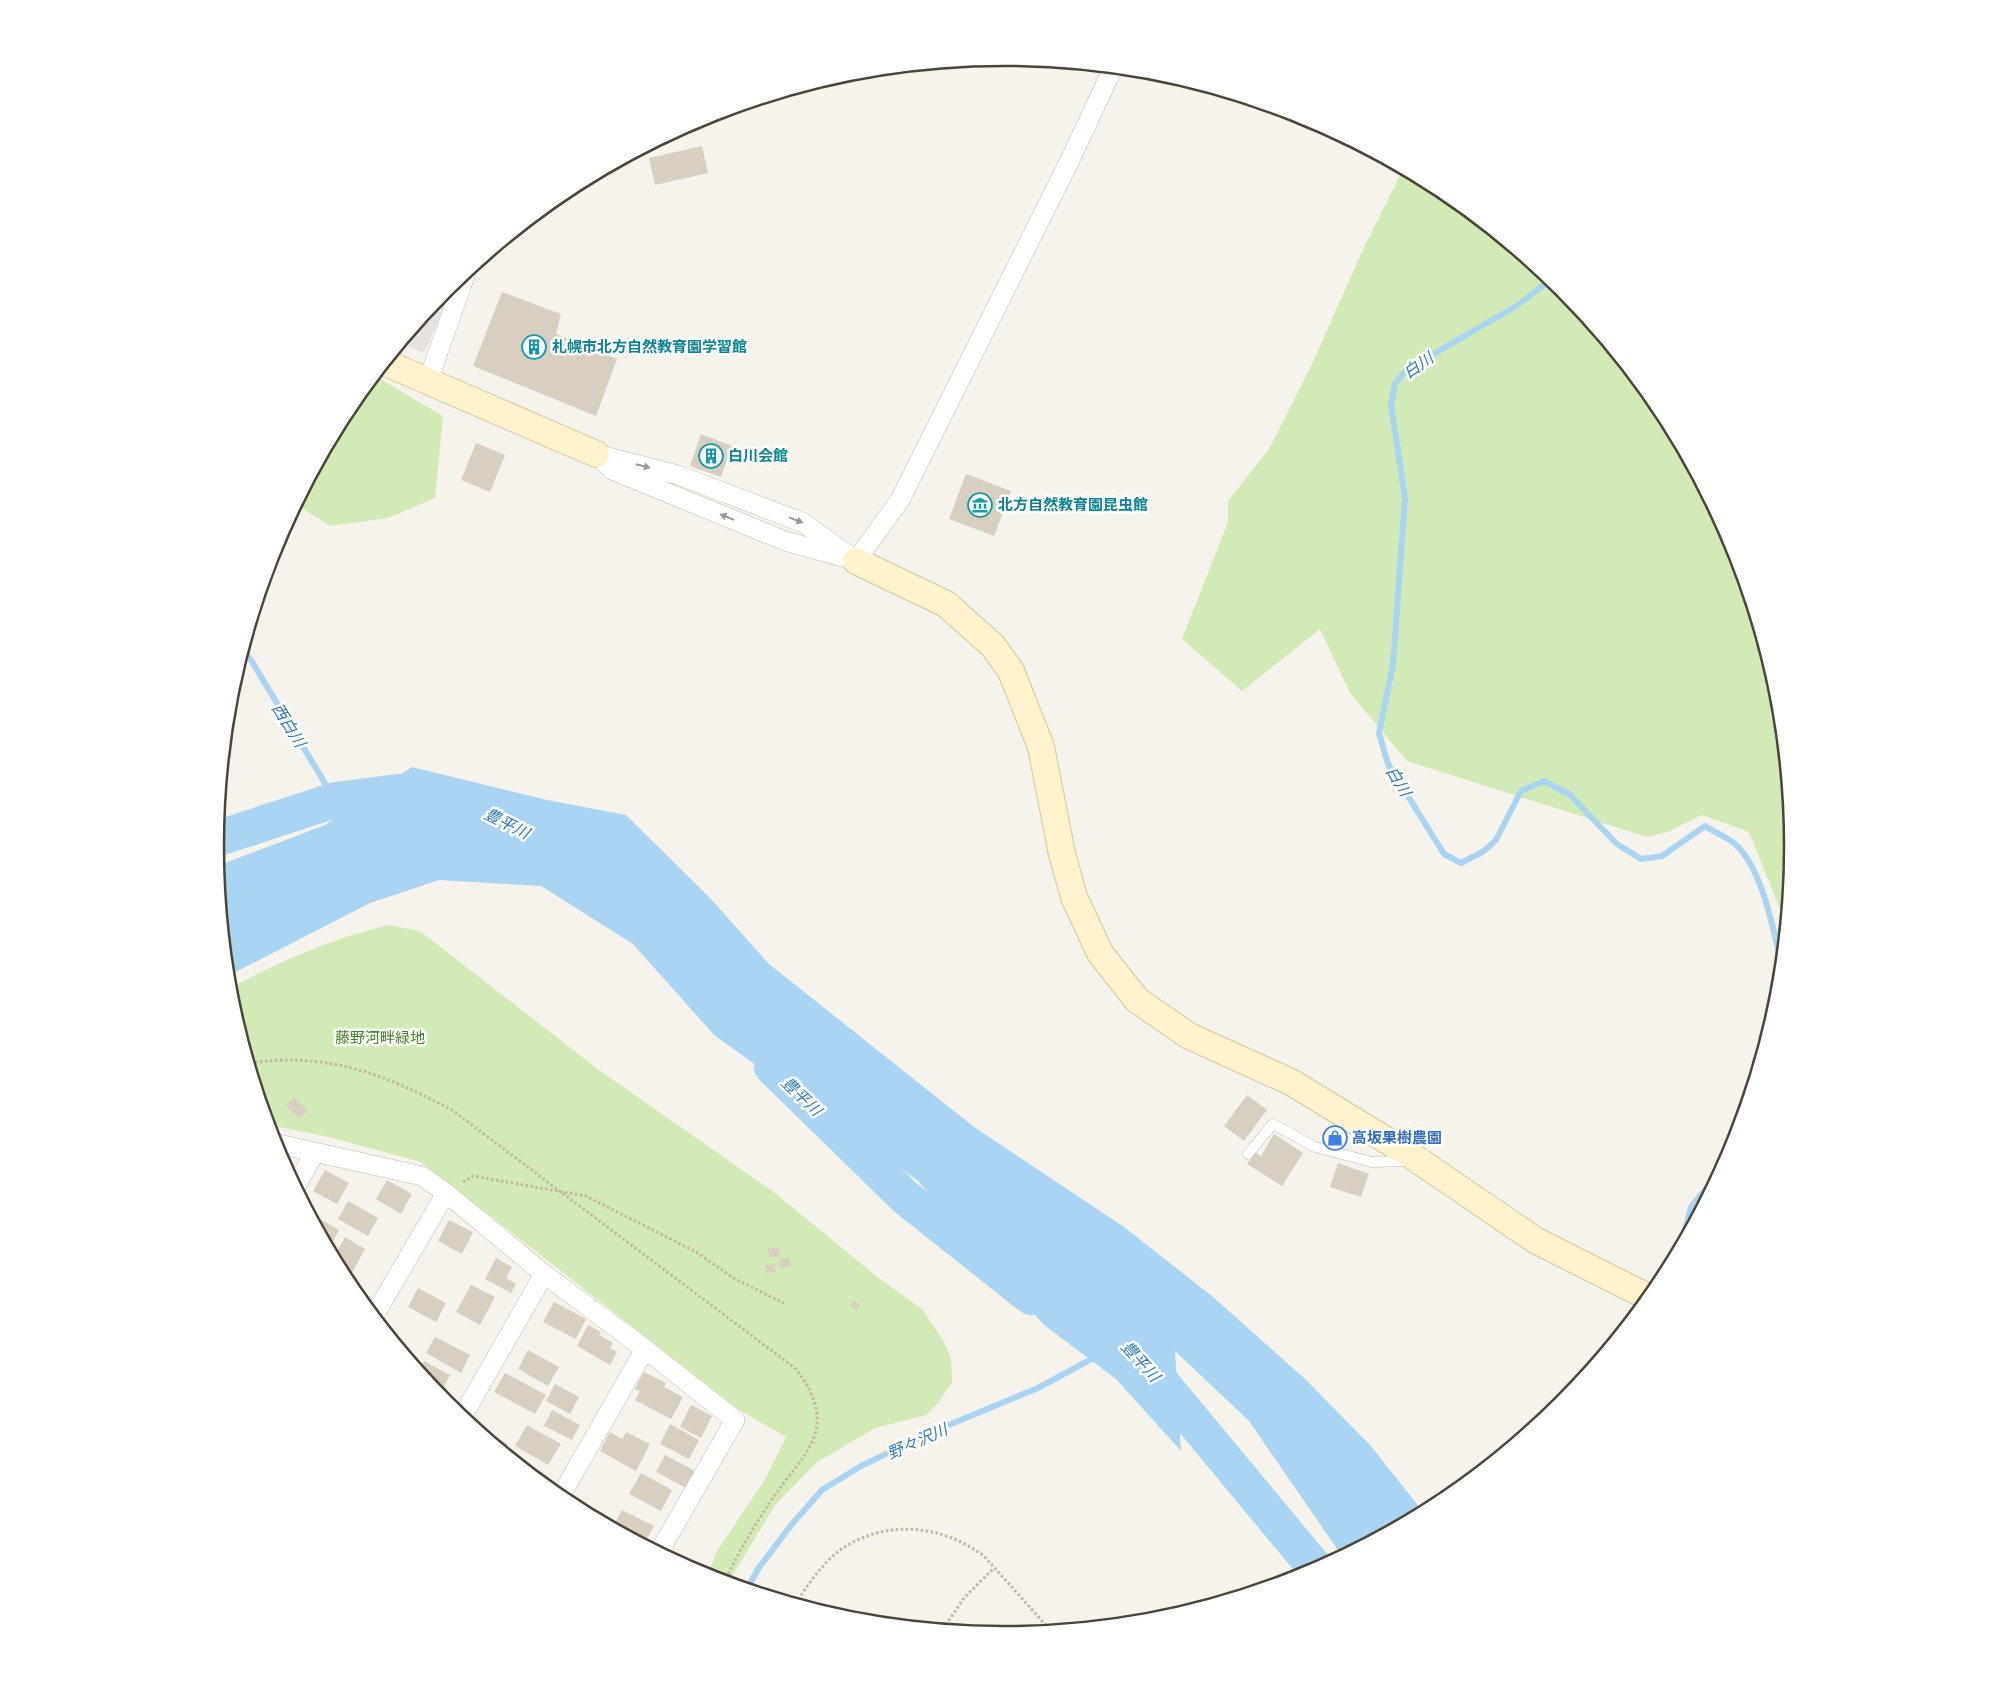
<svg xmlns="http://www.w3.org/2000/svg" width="2009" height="1693" font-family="'Space Grotesk','Noto Sans JP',sans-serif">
<rect width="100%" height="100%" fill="#f6f3ec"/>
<path fill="#d2eab5" d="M1403,169L1443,191L1563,289L1661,408L1734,545L1778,693L1793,847L1786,924L1749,832L1702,815L1667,832L1647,837L1407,761L1350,693L1320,629L1242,691L1182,639L1228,522V501L1269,449L1312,364L1364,247Z
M375,376L443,416L435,498L388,518L330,526L297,505L349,408Z
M388,925L420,931L599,1070L775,1193L880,1279L922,1309L943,1340L951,1358L952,1383L937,1404L926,1415L875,1428L816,1463L775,1505L728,1583L707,1577L717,1551L764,1481L786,1437L738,1409L421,1162L329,1137L269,1125L231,1000L229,989C280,961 331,939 388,925Z"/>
<path fill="#e5e3e0" d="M431,307L442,313L424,353L402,343Z"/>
<path fill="#a9d4f2" d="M412,767L547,800L626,815L711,899L769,964L974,1127L1124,1227L1213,1297L1305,1379L1370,1445L1424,1513L1342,1556L1249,1421L1175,1351L1181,1451L1116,1379L1044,1325L917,1180L714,1035L633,944L541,886L439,880L370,903L228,976L217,866L325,825Z"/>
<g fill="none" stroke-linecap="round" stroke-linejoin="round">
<path stroke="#a9d4f2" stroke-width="6" d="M1551,279L1518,305L1406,370L1395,384L1391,405L1405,498L1393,665L1379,733L1388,764L1444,854L1461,863L1484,851L1496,840L1521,791L1544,781L1569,794L1617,844L1641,859L1662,856L1705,826C1714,832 1727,837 1735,844C1763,869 1773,930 1782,966
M243,651L251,660L335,800
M1680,1249L1691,1207L1723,1168
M747,1589L758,1569L792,1524L822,1490L861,1466L927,1434L1038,1388L1097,1356"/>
<path stroke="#a9d4f2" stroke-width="36" d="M216,839L335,800L406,791L417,794
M772,1067L906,1198L1031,1297
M1146,1364L1317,1570"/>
</g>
<path fill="#d8cfc1" d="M702,146L708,173L655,185L649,158Z
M502,292L561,314L556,334L617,359L596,416L473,366Z
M701,434L732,446L721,477L690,466Z
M476,443L505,455L490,492L461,480Z
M966,474L1011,491L994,536L949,519Z
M1247,1095L1267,1110L1244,1141L1224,1126Z
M294,1097L308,1111L299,1119L286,1105Z
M1274,1134L1303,1153L1282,1186L1247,1164L1255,1152L1261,1156Z
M1338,1163L1369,1174L1361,1197L1330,1187Z
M325,1170L349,1183L337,1204L313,1191Z
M387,1180L412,1194L401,1214L376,1199Z
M348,1201L378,1218L368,1236L338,1219Z
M311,1214L339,1230L329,1249Z
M449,1220L473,1232L462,1254L438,1241Z
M345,1237L365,1249L347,1282L334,1257Z
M779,1247L780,1256L769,1257L768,1248Z
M496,1258L512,1267L506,1278L516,1284L511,1293L485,1279Z
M789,1258L791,1266L780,1268L779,1259Z
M774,1264L776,1272L766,1273L765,1265Z
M471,1285L495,1297L480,1325L456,1312Z
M418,1288L446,1303L436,1322L408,1307Z
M854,1300L860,1305L856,1310L850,1305Z
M554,1302L586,1319L576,1339L543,1322Z
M588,1325L601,1332L599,1335L613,1343L610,1348L617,1352L610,1365L577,1346Z
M435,1337L470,1355L461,1373L426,1353Z
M396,1343L410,1350L407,1356Z
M528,1350L559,1367L548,1386L518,1369Z
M424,1361L450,1375L440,1393L434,1390L419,1371Z
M644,1372L666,1383L664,1387L683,1397L671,1419L635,1400L640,1391L635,1389Z
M505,1373L546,1395L535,1414L494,1392Z
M555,1384L579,1397L570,1414L546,1401Z
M691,1405L712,1416L701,1438L680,1427Z
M552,1410L580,1425L572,1440L544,1426Z
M670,1424L699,1440L689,1459L660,1444Z
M474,1425L508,1444L504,1451L473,1426Z
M527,1425L561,1444L548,1465L515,1446Z
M610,1432L622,1439L626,1432L650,1444L636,1471L600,1451Z
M665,1455L695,1471L686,1488L656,1472Z
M641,1473L672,1490L661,1511L629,1494Z
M622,1510L654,1526L644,1544L613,1527Z"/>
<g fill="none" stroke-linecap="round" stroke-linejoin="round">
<g stroke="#c2bbae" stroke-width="11">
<path id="lane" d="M1248,1154L1273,1124L1315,1147L1372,1162L1408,1161"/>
</g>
<g stroke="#c2bbae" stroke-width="20">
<path id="street" d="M428,381L466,273
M596,454L678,475L804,523L856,561
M606,464L612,470L785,541L843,557
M856,561L900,500L1071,158L1113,68
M274,1143L422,1176L446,1193L544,1274L645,1349L735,1420L659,1552
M296,1186L315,1152
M374,1316L446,1193
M462,1417L544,1274
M560,1497L645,1349"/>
</g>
<g stroke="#d6c79b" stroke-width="28">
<path id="secondary" d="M386,363L596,454
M856,561L946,604L993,646L1011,671L1041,747L1062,854L1074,897L1100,953L1137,1000L1189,1036L1291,1082L1409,1154L1535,1240L1650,1298"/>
</g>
<path stroke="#c4b79f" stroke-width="3" stroke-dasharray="2.5 2.5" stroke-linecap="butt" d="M250,1063C328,1052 384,1074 452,1110L796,1369C842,1430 804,1452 770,1502C755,1525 735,1557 725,1582
M463,1182L473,1176L586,1196L696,1252L735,1279L784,1303
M796,1604C807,1585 822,1564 840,1550C885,1519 941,1524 984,1556L1051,1631
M943,1629L964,1598L994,1568"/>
<use href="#lane" stroke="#fff" stroke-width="10"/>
<use href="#street" stroke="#fff" stroke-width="19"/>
<use href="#secondary" stroke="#fff3cd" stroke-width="26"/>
</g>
<defs><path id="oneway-solid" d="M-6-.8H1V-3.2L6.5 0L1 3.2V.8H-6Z" transform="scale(1.25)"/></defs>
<g fill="#9c9892">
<use href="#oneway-solid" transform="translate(643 466) rotate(14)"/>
<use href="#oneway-solid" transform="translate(727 517) rotate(-158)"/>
<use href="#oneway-solid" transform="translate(796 520) rotate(21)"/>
</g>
<defs>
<g id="building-ring" transform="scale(1.25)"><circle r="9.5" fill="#fff" stroke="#0f9aa8" stroke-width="1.5"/><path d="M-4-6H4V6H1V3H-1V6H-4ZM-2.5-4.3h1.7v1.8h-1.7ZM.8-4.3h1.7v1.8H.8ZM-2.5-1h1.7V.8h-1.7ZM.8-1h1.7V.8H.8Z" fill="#0f9aa8"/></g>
<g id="museum-ring" transform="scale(1.25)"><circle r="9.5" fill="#fff" stroke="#0f9aa8" stroke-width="1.5"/><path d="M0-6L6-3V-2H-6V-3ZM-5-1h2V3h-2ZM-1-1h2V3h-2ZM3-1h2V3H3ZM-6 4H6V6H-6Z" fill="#0f9aa8"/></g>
<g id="shop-ring" transform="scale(1.25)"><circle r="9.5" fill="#fff" stroke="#3f7fe0" stroke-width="1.5"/><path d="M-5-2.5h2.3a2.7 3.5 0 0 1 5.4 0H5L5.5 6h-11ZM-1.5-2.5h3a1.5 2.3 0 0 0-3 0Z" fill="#3f7fe0"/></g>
</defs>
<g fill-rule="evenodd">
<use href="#building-ring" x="534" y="347"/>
<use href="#building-ring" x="711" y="456"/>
<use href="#museum-ring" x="980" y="505"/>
<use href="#shop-ring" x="1335" y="1138"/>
</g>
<g text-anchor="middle" stroke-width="5" stroke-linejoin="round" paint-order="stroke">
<g font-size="15" font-weight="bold" fill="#0d838f" stroke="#fff" text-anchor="start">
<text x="552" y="352">札幌市北方自然教育園学習館</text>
<text x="728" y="461">白川会館</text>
<text x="998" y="510">北方自然教育園昆虫館</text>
</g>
<g font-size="15" fill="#4a7f2a" stroke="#fff">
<text x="380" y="1043">藤野河畔緑地</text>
</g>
<g font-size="15" font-weight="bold" fill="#366cbe" stroke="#fff" text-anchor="start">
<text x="1352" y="1143">高坂果樹農園</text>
</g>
<g font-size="16" font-style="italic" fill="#2e7ab2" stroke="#fff">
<text transform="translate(1418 365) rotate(-35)" y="6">白川</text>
<text transform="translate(289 725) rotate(58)" y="6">西白川</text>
<text transform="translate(1399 781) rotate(59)" y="6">白川</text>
<text transform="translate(507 823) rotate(27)" y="6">豊平川</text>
<text transform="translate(802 1096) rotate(44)" y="6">豊平川</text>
<text transform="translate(1141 1361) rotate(48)" y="6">豊平川</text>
<text transform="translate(917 1441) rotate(-24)" y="6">野々沢川</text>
</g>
</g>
<path d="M0 0H2009V1693H0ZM224 846a780 780 0 1 1 1560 0a780 780 0 1 1-1560 0Z" fill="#fff" fill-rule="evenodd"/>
<path fill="none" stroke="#4b4439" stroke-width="2.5" d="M224 846a780 780 0 1 1 1560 0a780 780 0 1 1-1560 0Z"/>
</svg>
